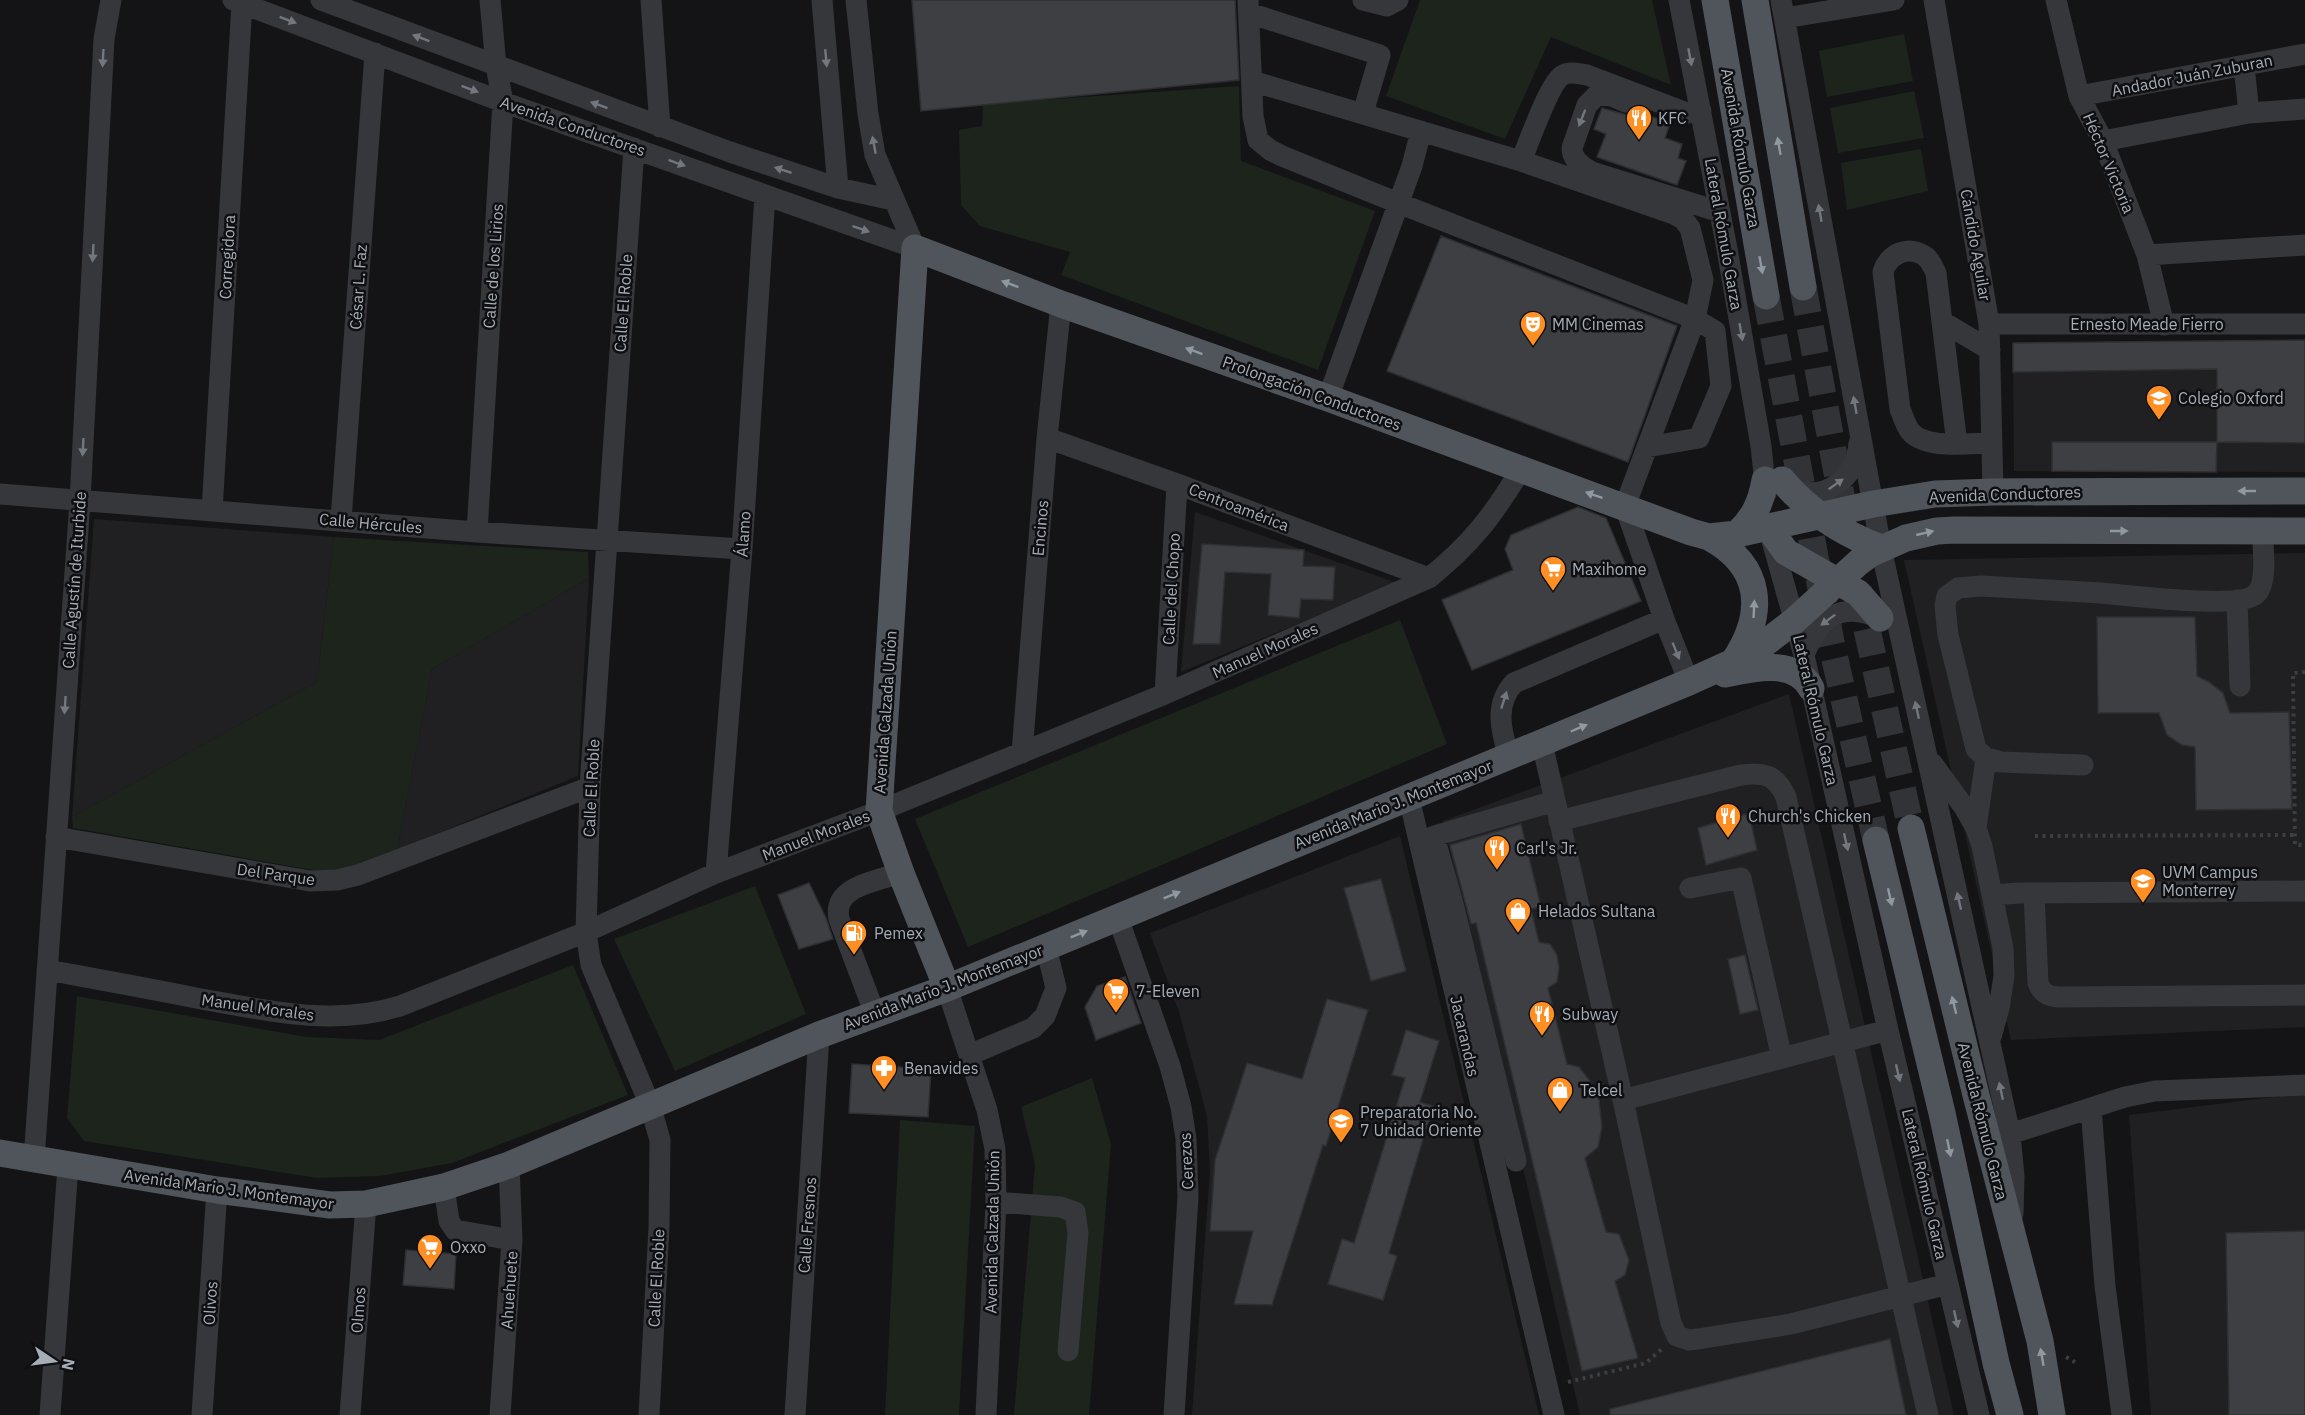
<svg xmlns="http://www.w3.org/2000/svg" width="2305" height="1415" font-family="'IBM Plex Sans',sans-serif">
<rect width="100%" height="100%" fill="#141416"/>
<path fill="#202023" d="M2305,340V472L2014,471L2013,343Z
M1195,512L1397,583L1181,672Z
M94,519L334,537L317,682L72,817Z
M2305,553V1027L2011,1040L1904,560Z
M589,578L578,776L397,850L432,669Z
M1789,694L1954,1415H1580L1443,821Z
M1400,836L1539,1415H1192L1210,1171L1207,1116L1179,1012L1150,933Z
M2305,1093V1415H2151L2129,1115Z"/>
<path fill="#1c241c" d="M1420,0H1652L1671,85L1551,37L1505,139L1386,96Z
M1904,34L1913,81L1827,97L1819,51Z
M1239,86L1241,161L1375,211L1318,370L1061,275L1070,252L980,226L961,205L959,130L982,126L983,104Z
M1914,91L1924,138L1838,153L1830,108Z
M1921,149L1928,191L1847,210L1841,163Z
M334,537L588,552L589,578L432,669L397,850L354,870H313L73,828L72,817L317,682Z
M1400,620L1447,744L968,947L915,819Z
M755,886L806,1014L675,1071L614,939Z
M573,965L628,1095L452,1163L380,1176L317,1178L84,1141L67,1118L77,996L306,1037L379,1040Z
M1092,1078L1111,1144L1089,1415H1014L1035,1164L1021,1107Z
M900,1120L975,1126L959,1415H885Z"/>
<path fill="#3e3f43" stroke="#2e2f32" stroke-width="1.5" d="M912,0H1235L1239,80L921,111Z
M1602,108L1627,115L1635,111L1670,123L1665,138L1682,144L1678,158L1686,161L1677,185L1597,157L1606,134L1594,129Z
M1441,236L1677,326L1628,462L1387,371Z
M2305,340V443L2217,442V369L2013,372V343Z
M2052,442H2217L2216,472L2052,471Z
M1578,507L1606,518L1641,601L1472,670L1442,600L1513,570L1505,549L1511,535Z
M1202,544L1304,550L1303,566L1335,567L1333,600L1301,599L1299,618L1268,615L1271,574L1225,572L1220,644H1193Z
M2097,617H2195L2197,676L2209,682L2223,693L2230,713L2289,712L2292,809L2196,810L2195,747L2182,745L2167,735L2159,713H2098Z
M1749,813L1757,850L1706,865L1698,828Z
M1521,824L1541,907L1531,909L1539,942L1550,944L1557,955L1559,968L1557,982L1548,988L1567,1064L1579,1067L1590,1081L1599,1100L1602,1127L1598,1147L1585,1158L1606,1232L1619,1234L1629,1260L1625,1275L1615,1281L1638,1358L1582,1371L1476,923L1471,924L1450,845Z
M1381,879L1406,971L1371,981L1344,888Z
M809,883L826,918L833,939L799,949L778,895Z
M1745,955L1758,1010L1740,1014L1728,959Z
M1125,977L1141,1023L1096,1040L1085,1007L1097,986Z
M1327,999L1368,1010L1326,1146L1323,1145L1272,1305L1234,1304L1253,1231H1210L1215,1160L1247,1063L1302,1079Z
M1406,1030L1439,1041L1420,1102L1433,1106L1389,1253L1397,1256L1383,1300L1328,1284L1342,1239L1354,1243L1405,1078L1392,1075Z
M852,1064L931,1069L928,1117L849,1113Z
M2305,1231V1415H2229L2226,1233Z
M406,1250L456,1254L454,1289L403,1285Z
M1890,1339L1906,1415H1610V1409Z"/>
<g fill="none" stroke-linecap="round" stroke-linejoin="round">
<path stroke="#313336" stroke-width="27" stroke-dasharray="27 14" stroke-linecap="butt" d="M1803,287L1848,533
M1766,296L1831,642L1876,840
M1858,589L1911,828"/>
<path stroke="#3b3e42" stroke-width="4" stroke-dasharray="3 4.5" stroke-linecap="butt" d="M2305,672L2293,673L2295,845H2305
M2035,836L2295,835
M2066,1357L2075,1362
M1568,1382L1646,1363L1663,1348"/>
<path stroke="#35373b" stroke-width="21" d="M233,0L503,102L915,248
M321,0L730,152L838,188L893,200
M651,0L660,127
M822,0L838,188
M856,0L868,114L875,155L915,248
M1248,0L1253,116L1258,140L1270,150L1282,156L1398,203L1695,319L1625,506L1664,619L1689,682
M1363,0L1387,6L1398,0
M1679,0L1727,249L1761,446L1766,494
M1781,0L1881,548L2010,1134L2014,1176L2013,1214
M1934,0L1989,324L1993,492
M2056,0L2079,96L2103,141L2147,255L2164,325
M1249,13L1380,55L1363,113
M1785,18L1894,0
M2244,66L2249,113
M1252,81L1521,161
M2079,96L2305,54
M1626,102L1612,96L1597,95L1587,105L1572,148C1572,160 1582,167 1592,172L1720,212
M2103,141L2249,113L2305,109
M634,148L590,787L586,932L591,965L650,1105L660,1140L659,1227L649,1415
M2147,255L2305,245
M1943,322L1990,350
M1989,324H2305
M1328,398L1412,166L1421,131
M1047,438L1177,484L1429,578
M1957,444L1936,273C1933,267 1931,261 1926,257C1909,244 1888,254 1883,272L1900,409C1903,416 1905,424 1910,431C1925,450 1970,443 1992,443
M1647,447L1699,438L1721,386L1715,331L1695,319L1703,280L1690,228L1683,219L1674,214L1521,161C1528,145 1550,81 1563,75C1570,71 1579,74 1587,75L1687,113L1701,111
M1788,486C1822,505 1856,480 1859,443
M0,494L477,532L742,549
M212,511L242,3
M341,520L375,53
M477,532L503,102L496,66L490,0
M1771,537L1804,655L1888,1030L1979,1415
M2237,600L2240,686
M1804,655C1819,617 1841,600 1882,619
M1165,694L1177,484
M1542,743L1623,1100L1671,1323L1677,1336L1689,1340L1698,1339L1791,1324L1948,1284
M1022,753L1047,438L1061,304
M1509,757C1501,731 1494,704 1514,683L1664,619
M1932,763L1964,807L1976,828L1982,846L2003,948L2004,976L1999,1008L1991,1037
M2083,765L2001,762L1986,758L1976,749L1948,635L1945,606L1947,596L1958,588L1981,586C2021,588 2061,591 2101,593C2128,595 2239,610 2256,594C2268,583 2263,547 2262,531
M1409,798L1554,1415
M1559,821L1741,775C1765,772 1776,775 1786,797L1928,1415
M1976,828L1986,758
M56,837L310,881L337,880L358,875L590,787
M716,873L742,549L765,195
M1690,888L1741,878L1782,1058
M2034,893L2038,983C2042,994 2049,997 2060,997L2305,995
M1992,895L2019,893L2305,891
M1118,918L1170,1066L1181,1107L1186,1139L1188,1197L1174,1415
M47,970C96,979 146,988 196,998C263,1010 333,1027 400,1006L586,932L716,873L879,811L1165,694L1429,578C1471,544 1493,516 1521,469
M947,988L987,1110L995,1149L996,1202L986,1415
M875,1014L839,919C832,886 877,881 901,873
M969,1055L1033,1028L1045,1016L1056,988L1046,947
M1623,1100L1888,1030
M2091,1108L2105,1286L2122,1415
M2010,1134L2125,1097L2155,1091L2305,1085
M34,1160L80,501L104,39L111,0
M1516,1161L1453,904L1434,836L1555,801
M444,1187L449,1221L455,1230L512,1240
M996,1202L1060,1207L1075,1212L1078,1233L1068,1351
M50,1415L68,1166
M202,1415L217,1190
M350,1415L366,1204
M500,1415L512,1240L509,1165
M795,1415L819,1035"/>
<path stroke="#50545b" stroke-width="27" d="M1715,0L1766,296
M1755,0L1803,287
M1782,480C1809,512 1841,533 1881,548
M1768,527L1786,552L1858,593L1880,618
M1737,534C1754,518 1761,503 1765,480
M1709,537C1763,566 1766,613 1734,661
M1725,674C1753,668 1795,658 1811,688
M1911,828L1976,1095L2040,1341L2052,1415
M1876,840L1942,1113L1996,1363L2010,1415
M947,988L901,873L879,811L915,248L1061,304L1328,398L1691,532L1709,537L1737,534L1873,504L1935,494L1993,492L2305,491
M0,1153L217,1190L330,1205L366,1204L444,1187L509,1165L819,1035L947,988L1689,682L1733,662L1764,644L1794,621L1859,562L1870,554L1906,538L1937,531L1954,530L2305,531"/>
</g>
<defs><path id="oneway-solid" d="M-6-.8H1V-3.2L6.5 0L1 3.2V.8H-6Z" transform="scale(1.5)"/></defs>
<g fill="#73787f">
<use href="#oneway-solid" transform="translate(288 20) rotate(21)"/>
<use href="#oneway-solid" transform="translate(421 38) rotate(-159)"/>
<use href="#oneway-solid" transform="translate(1690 57) rotate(79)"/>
<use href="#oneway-solid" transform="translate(103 58) rotate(93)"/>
<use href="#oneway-solid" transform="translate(826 58) rotate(85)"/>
<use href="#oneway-solid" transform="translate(470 89) rotate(21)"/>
<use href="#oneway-solid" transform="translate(599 105) rotate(-160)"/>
<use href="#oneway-solid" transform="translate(1582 118) rotate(111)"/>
<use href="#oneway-solid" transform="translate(874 145) rotate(-101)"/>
<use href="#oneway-solid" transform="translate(677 163) rotate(20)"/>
<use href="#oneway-solid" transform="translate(783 170) rotate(-162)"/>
<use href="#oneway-solid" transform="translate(1820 213) rotate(-100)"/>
<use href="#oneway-solid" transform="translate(861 229) rotate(19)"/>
<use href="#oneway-solid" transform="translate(93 253) rotate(93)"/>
<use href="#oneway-solid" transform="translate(1741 332) rotate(80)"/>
<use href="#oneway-solid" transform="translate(1855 405) rotate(-100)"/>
<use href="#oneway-solid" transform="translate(83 447) rotate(93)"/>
<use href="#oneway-solid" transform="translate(1836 484) rotate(-35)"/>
<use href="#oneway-solid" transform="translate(1828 620) rotate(143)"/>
<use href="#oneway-solid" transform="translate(1676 651) rotate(68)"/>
<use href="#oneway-solid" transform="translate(1504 700) rotate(-72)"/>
<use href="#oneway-solid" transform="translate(65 705) rotate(94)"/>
<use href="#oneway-solid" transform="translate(1917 710) rotate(-102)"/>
<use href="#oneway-solid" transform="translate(1846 842) rotate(77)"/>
<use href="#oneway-solid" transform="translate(1959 901) rotate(-103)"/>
<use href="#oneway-solid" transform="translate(1898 1073) rotate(77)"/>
<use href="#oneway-solid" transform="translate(2001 1091) rotate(-102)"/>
<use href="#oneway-solid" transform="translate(1956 1319) rotate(77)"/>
</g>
<g fill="#9098a0">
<use href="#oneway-solid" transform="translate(1779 146) rotate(-100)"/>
<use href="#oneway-solid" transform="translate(1761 265) rotate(80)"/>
<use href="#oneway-solid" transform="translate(1010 284) rotate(-159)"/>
<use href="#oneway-solid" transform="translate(1194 351) rotate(-160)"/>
<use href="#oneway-solid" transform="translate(2247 491) rotate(180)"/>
<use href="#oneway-solid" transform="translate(1594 495) rotate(-161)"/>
<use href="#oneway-solid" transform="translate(2119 531)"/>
<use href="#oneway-solid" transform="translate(1925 533) rotate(-13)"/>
<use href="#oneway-solid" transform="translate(1754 609) rotate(-87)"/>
<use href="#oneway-solid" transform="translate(1579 728) rotate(-23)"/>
<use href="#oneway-solid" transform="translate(1172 895) rotate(-22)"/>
<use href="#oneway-solid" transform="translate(1890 897) rotate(77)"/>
<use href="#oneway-solid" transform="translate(1079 934) rotate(-22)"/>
<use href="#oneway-solid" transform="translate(1954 1005) rotate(-104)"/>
<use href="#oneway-solid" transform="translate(1949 1148) rotate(78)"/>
<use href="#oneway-solid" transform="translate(2042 1357) rotate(-100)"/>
</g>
<defs>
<g id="restaurant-pin" transform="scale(1.35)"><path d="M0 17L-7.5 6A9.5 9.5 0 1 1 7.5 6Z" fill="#ff8e23" stroke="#0f0f11"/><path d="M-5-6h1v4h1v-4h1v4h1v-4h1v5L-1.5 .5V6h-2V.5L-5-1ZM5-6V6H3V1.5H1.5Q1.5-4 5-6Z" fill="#fff"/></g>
<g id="theatre-pin" transform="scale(1.35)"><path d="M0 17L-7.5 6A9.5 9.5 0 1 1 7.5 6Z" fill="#ff8e23" stroke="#0f0f11"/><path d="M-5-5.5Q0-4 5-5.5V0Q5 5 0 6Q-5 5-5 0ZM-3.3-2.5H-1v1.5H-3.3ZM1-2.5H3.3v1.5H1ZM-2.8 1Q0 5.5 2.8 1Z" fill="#fff"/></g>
<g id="school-pin" transform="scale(1.35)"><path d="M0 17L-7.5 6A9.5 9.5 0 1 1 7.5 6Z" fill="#ff8e23" stroke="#0f0f11"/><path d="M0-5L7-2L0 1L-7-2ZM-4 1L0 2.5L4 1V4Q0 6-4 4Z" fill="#fff"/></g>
<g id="supermarket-pin" transform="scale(1.35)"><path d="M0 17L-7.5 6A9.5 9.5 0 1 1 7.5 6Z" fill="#ff8e23" stroke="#0f0f11"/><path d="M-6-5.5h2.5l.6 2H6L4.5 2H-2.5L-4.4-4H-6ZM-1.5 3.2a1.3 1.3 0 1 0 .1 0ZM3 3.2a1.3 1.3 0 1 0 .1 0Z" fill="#fff"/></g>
<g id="university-pin" transform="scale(1.35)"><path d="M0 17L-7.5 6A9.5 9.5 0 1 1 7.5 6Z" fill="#ff8e23" stroke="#0f0f11"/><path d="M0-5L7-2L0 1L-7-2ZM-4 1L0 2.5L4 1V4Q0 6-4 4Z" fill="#fff"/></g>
<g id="shop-pin" transform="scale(1.35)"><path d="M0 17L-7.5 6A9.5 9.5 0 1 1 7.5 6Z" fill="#ff8e23" stroke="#0f0f11"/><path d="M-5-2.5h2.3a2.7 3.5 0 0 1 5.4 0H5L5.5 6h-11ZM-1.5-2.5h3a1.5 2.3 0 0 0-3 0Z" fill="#fff"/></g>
<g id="fuel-pin" transform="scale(1.35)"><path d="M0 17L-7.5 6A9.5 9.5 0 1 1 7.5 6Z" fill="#ff8e23" stroke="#0f0f11"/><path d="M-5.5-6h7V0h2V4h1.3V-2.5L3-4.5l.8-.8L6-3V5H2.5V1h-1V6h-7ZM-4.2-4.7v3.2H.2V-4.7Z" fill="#fff"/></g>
<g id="pharmacy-pin" transform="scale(1.35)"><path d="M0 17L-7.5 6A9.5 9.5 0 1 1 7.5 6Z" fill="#ff8e23" stroke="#0f0f11"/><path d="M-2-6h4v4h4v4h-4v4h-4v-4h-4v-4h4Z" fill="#fff"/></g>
</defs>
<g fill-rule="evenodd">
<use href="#restaurant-pin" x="1639" y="118"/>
<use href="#theatre-pin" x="1533" y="324"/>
<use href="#school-pin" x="2159" y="398"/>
<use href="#supermarket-pin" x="1553" y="569"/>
<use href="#restaurant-pin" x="1728" y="816"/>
<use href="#restaurant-pin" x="1497" y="848"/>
<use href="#university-pin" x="2143" y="881"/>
<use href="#shop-pin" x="1518" y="911"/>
<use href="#fuel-pin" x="854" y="933"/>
<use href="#supermarket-pin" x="1116" y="991"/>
<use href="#restaurant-pin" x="1542" y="1014"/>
<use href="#pharmacy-pin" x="884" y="1068"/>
<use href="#shop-pin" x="1560" y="1090"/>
<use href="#school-pin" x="1341" y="1121"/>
<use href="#supermarket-pin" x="430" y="1247"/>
</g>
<g text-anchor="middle" stroke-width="5" stroke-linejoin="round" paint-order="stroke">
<g font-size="16" fill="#a5aeb7" stroke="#0f0f11">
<text transform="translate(2192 75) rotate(-11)" y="6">Andador Juán Zuburan</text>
<text transform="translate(573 126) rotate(19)" y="6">Avenida Conductores</text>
<text transform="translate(1741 148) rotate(80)" y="6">Avenida Rómulo Garza</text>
<text transform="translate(2109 163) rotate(67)" y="6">Héctor Victoria</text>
<text transform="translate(1724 234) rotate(80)" y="6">Lateral Rómulo Garza</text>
<text transform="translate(1976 245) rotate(80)" y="6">Cándido Aguilar</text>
<text transform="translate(227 257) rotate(-87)" y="6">Corregidora</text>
<text transform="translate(493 266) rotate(-86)" y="6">Calle de los Lirios</text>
<text transform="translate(358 287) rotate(-86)" y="6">César L. Faz</text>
<text transform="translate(623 303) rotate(-86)" y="6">Calle El Roble</text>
<text x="2147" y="330">Ernesto Meade Fierro</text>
<text transform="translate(1312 393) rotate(20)" y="6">Prolongación Conductores</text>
<text transform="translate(2005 494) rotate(-2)" y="6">Avenida Conductores</text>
<text transform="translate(1239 507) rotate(21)" y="6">Centroamérica</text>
<text transform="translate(371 523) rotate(5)" y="6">Calle Hércules</text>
<text transform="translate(1040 528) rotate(-85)" y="6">Encinos</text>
<text transform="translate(743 534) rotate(-86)" y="6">Álamo</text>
<text transform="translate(74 580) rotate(-86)" y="6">Calle Agustín de Iturbide</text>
<text transform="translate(1171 589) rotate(-87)" y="6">Calle del Chopo</text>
<text transform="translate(1265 650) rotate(-24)" y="6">Manuel Morales</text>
<text transform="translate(1816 710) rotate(77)" y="6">Lateral Rómulo Garza</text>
<text transform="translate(885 712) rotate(-86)" y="6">Avenida Calzada Unión</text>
<text transform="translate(591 788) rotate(-87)" y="6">Calle El Roble</text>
<text transform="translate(1393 804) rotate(-22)" y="6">Avenida Mario J. Montemayor</text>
<text transform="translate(816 835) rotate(-21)" y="6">Manuel Morales</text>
<text transform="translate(276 874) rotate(8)" y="6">Del Parque</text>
<text transform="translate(943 987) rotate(-21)" y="6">Avenida Mario J. Montemayor</text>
<text transform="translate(258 1007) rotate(8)" y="6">Manuel Morales</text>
<text transform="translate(1465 1036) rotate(77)" y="6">Jacarandas</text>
<text transform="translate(1983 1121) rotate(76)" y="6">Avenida Rómulo Garza</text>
<text transform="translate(1186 1161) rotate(-93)" y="6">Cerezos</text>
<text transform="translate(1925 1184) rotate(77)" y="6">Lateral Rómulo Garza</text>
<text transform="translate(229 1189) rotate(8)" y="6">Avenida Mario J. Montemayor</text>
<text transform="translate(807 1225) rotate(-86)" y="6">Calle Fresnos</text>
<text transform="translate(992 1232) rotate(-89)" y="6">Avenida Calzada Unión</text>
<text transform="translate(656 1278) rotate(-87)" y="6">Calle El Roble</text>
<text transform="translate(509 1290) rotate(-86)" y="6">Ahuehuete</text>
<text transform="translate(210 1303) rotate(-86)" y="6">Olivos</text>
<text transform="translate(358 1310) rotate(-86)" y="6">Olmos</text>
</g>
<g font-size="16" fill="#a5aeb7" stroke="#0f0f11" text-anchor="start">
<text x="1658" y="124">KFC</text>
<text x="1552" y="330">MM Cinemas</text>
<text x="2178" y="404">Colegio Oxford</text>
<text x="1572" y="575">Maxihome</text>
<text x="1748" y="822">Church's Chicken</text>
<text x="1516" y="854">Carl's Jr.</text>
<text x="2162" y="878">UVM Campus<tspan x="2162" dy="18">Monterrey</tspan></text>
<text x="1538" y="917">Helados Sultana</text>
<text x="874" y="939">Pemex</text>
<text x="1136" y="997">7-Eleven</text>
<text x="1562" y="1020">Subway</text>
<text x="904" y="1074">Benavides</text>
<text x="1580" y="1096">Telcel</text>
<text x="1360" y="1118">Preparatoria No.<tspan x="1360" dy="18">7 Unidad Oriente</tspan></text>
<text x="450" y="1253">Oxxo</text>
</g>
</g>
<g transform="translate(54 1361) rotate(103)" stroke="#0f0f11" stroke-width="4.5" paint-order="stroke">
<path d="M0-4.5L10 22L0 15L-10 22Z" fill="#a5aeb7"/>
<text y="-9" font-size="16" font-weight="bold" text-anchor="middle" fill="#a5aeb7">N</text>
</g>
</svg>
